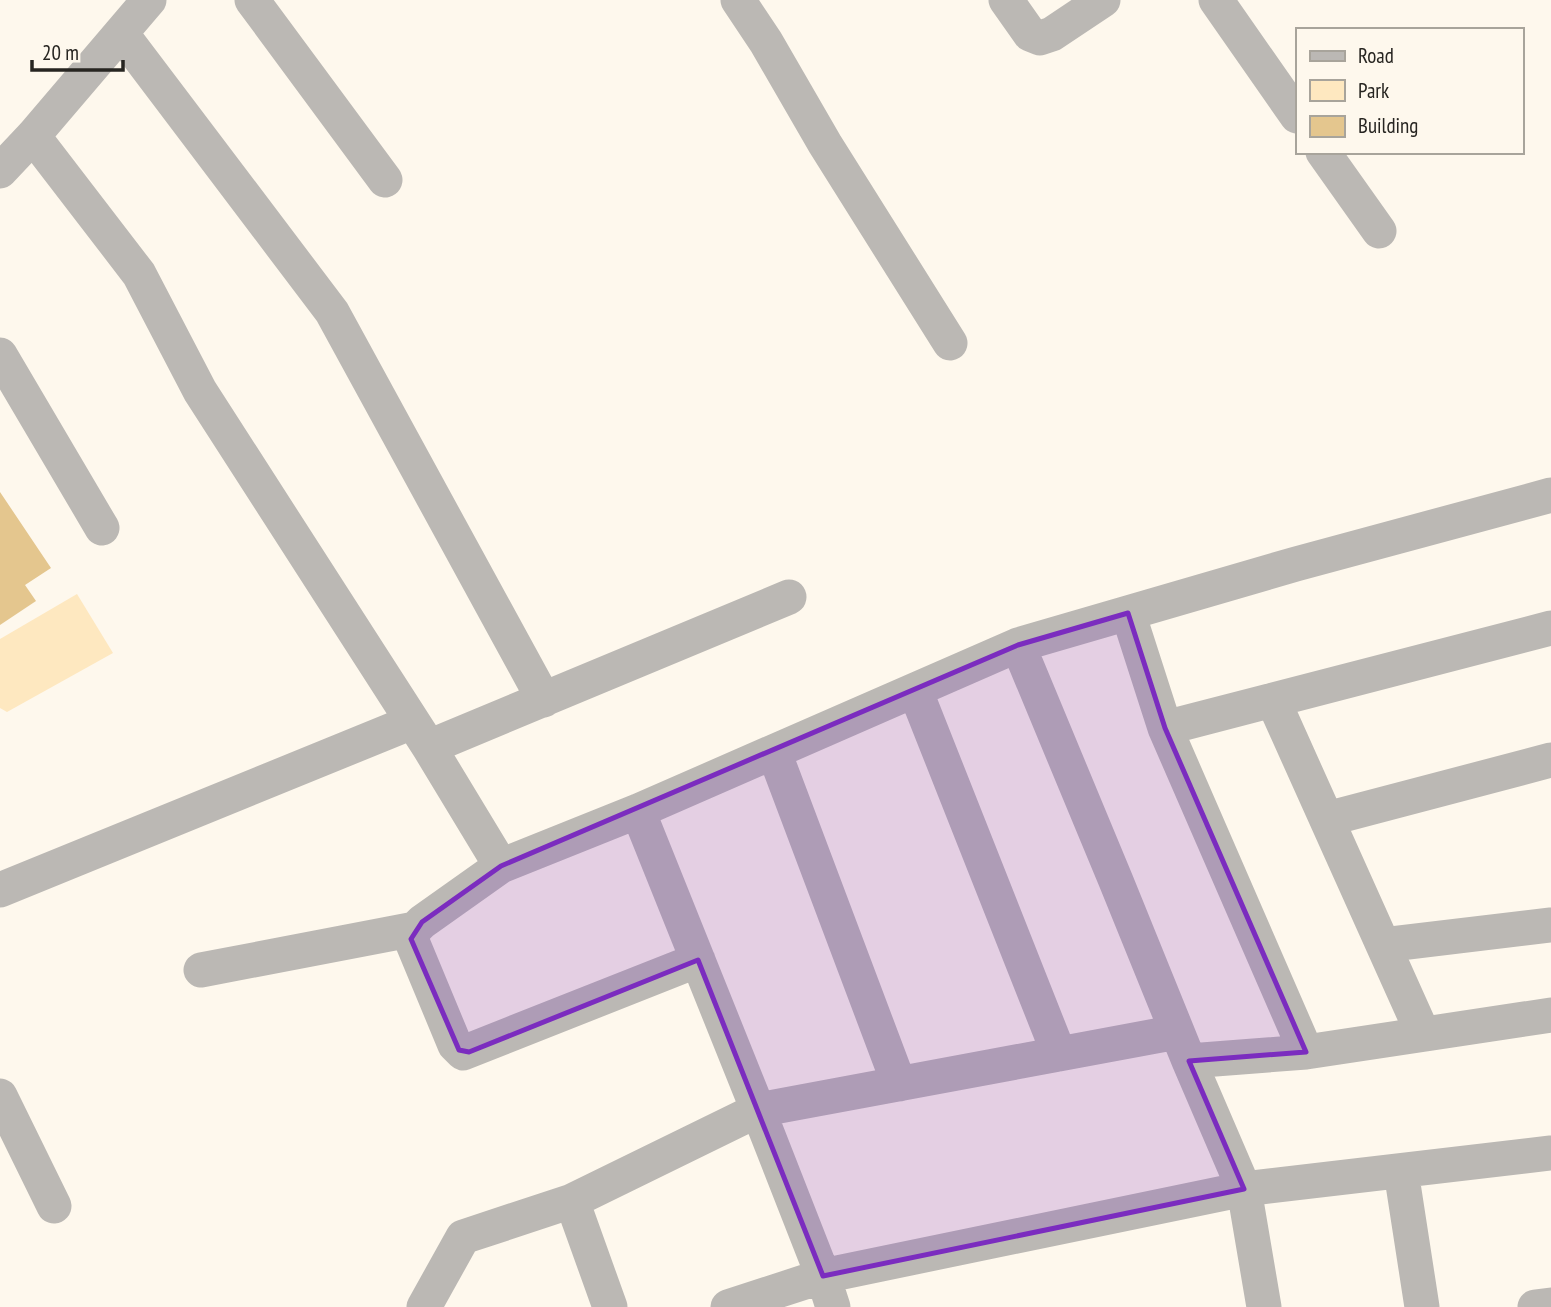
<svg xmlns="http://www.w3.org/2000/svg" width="1551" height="1307" font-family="'PT Sans Narrow',sans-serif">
<rect width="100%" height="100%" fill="#fef8ed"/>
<path fill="#fee8c0" d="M77,594L113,653L7,712L0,708V639Z"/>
<path fill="#e4c68e" d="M0,492L51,568L25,585L36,601L0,625Z"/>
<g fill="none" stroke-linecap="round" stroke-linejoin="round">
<path stroke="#bbb8b4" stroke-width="35" d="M252,0L385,180
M738,0L766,42L825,144L950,343
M1006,0L1030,34L1040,38L1052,34L1103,0
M1216,0L1297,116
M121,33L332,312L544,700
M33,136L139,274L200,391L429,747L501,866L638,811L1018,645L1296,564L1551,495
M1323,152L1379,231
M0,171L33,136L149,0
M0,355L102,528
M1128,613L1165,728L1306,1052
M1018,645L1116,881L1189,1061L1244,1189L1264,1307
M915,690L1059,1054
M1273,700L1423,1034
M1165,728L1551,628
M429,747L789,597
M774,752L899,1084
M1327,819L1551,760
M501,866L422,922L415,929L411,939L455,1045L463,1053L698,960
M0,890L412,722
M1383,945L1551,925
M201,970L415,929
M1189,1061L1306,1052L1551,1015
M0,1096L54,1206
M1401,1171L1422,1307
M572,1201L610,1307
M424,1307L463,1237L572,1201L758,1110L638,811
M728,1307L823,1276L758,1110L1177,1032
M833,1307L823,1276L1244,1189L1551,1153
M1535,1307L1551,1305"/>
</g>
<path fill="#7b2cbf" fill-opacity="0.2" stroke="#7b2cbf" stroke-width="5" stroke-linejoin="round" d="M1128,613L1165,728L1306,1052L1189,1061L1244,1189L823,1276L698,960L469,1052L459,1050L411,939L422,922L501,866L1018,645Z"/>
<rect x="1296" y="28" width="228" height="126" fill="#fef8ed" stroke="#a8a49b" stroke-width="2"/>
<rect x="1310" y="51" width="35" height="10" fill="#bbb8b4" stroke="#a8a49b" stroke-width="2"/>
<text x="1358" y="63" font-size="21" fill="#272521">Road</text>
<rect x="1310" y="80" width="35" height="21" fill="#fee8c0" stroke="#a8a49b" stroke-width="2"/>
<text x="1358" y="98" font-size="21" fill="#272521">Park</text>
<rect x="1310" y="116" width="35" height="21" fill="#e4c68e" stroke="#a8a49b" stroke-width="2"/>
<text x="1358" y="133" font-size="21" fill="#272521">Building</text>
<path d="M32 60v10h91v-10" fill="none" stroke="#272521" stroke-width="3.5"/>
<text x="42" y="60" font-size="21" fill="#272521" stroke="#fef8ed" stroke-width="5" paint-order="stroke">20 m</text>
</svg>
